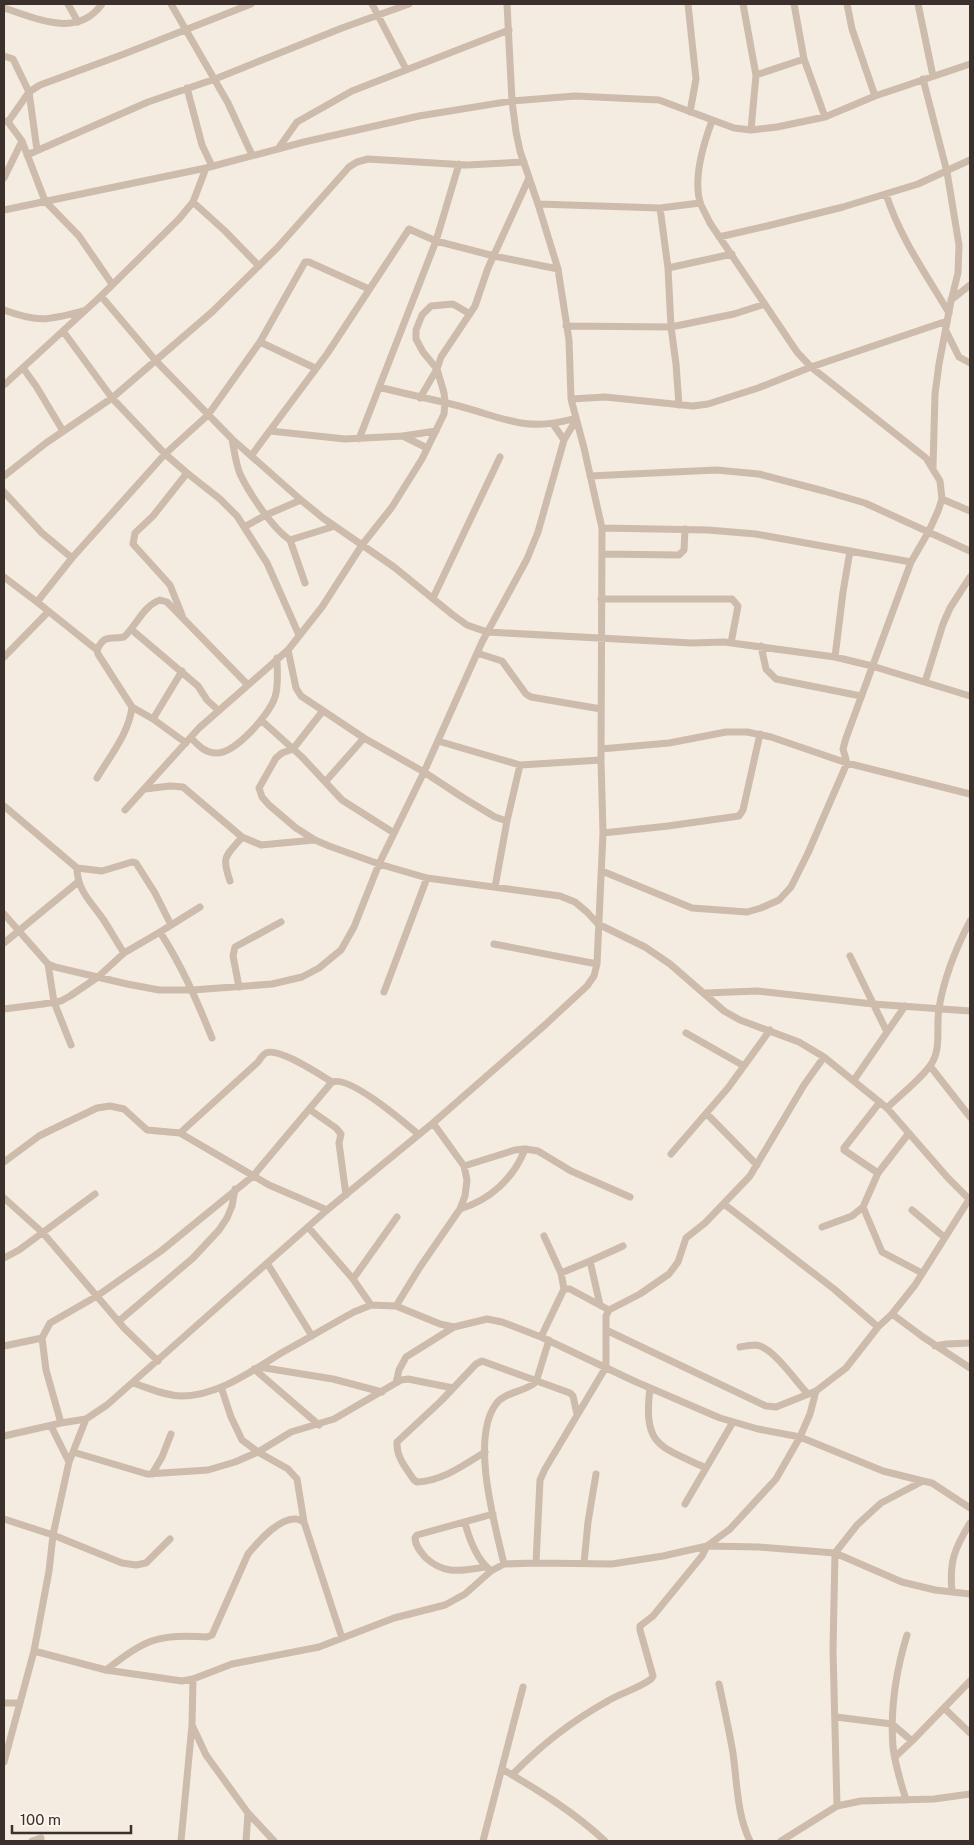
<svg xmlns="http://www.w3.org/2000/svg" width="974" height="1845" font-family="'Public Sans',sans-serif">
<rect width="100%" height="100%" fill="#f4ebe1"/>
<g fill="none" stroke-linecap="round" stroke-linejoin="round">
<path stroke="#cdbbac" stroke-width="7" d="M68,4L78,22
M171,4L228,103L252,155
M372,4L406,69
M688,4L696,79L690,112
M743,4L756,75L751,130
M794,4L804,59L825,117
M847,4L852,29L875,96
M918,4L933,76
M4,8C36,18 77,39 102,4
M4,56L13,59L29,92L37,150
M756,75L804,59
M923,79L947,172L959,245L958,273L951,301L939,364L935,394L933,467
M187,88L202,145L212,166
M4,121L8,122L22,141L45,201L79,236L112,284
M8,122L29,92L40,85L124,54L251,4
M278,149L297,122L352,91L509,30
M27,155L148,102L215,79L342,28L409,4
M4,178L22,141
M886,194C900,238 926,274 949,313
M193,202L225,231L259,266
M538,204L660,208L700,203
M660,208L668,268L671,327L676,364L679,405
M4,210L206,168L304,142L419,116L512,101L575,96L659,100L734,128L751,130L777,127L825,117L875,96L970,64
M719,237L767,226L843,207L918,184L970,160
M668,268L732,254
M101,296L156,361L232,439L301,500L323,518L394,567L453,615L467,625L487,632L692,643L724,642L835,657L872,666L970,696
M951,300L970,285
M4,310C39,323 48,320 83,311
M566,326L671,327L734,314L765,304
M63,331L112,398L165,454L187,473L220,499L237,516L267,563L299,635
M946,331L959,357L970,363
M260,342L315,368
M23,368L36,386L63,431
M4,385L101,296L179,219L193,202L206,168
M379,387C405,394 432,399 459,406C504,418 527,433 576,418
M420,398L437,369L423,352L416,339V330L422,315L431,306L453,304L470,314
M571,399L605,397L693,406L708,404L758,388L811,367L947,321
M553,424L564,440
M270,431L345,439L403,436L436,431
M403,436L427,448
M232,439C234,450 236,464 240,474C249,493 273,529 290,540L305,583
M359,439L436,241L459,164
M251,456L327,354L409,229L436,241L494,256L558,269
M4,476L46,443L112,398L212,312L278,247L349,167L357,162L368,159L467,165L524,162
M590,476L716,470L759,474L824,491L865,503L970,551
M4,492L42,533L72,558
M942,499L970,511
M244,527L266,515L301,500
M602,528L708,530L756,534L911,562
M290,540L335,526
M603,554L679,555L684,550L685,529
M4,577L37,602L97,650
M433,598L500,457
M601,599H732L738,606L731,643
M37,602L72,558L165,454L208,415L260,342L305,262H309L369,289
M182,615L170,585L133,544L135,533L153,516L187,473
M132,630L198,686L207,700L218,710
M761,646L766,669L776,679L861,696
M288,650L296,688L301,696L364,738L424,772L462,797L495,817L507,821L495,887
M477,653L502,661L526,694L531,697L601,709
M4,657L48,612
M835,657L843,592L850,551
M925,682L943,624L950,608L970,577
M322,712L293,749L282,753L276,758L259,788L262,797L269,805L296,828L315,840L329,846L379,864L427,878L560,896L575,902L587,912L598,924L645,947L670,964L724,1011L740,1020L799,1042L824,1057L887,1108L948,1178L970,1200
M153,719L182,671
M261,720L302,757L342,800L394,833
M191,738C198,745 205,753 216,753C235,754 270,714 275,697C279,685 277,670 277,658
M438,741L520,765
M186,743L153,719L132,707L98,654L97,650C105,634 108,640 124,637C136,626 144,605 160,600L167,602L247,684
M601,749L669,743L726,732H747L771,737L847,763L970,794
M97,778C110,756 129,733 132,707
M326,781L364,738
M145,789L170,786L183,787L242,837L261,845L314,840
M4,806L77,868L102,871L132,862L136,863L155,893L171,925
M125,810L199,728L288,650L322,607L362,545L392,507L422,459L444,414L445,402L444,393L437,369L441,357L475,306L488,268L529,178
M507,821L520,765L601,760
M603,833L668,826L739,816L743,810L760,734
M77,868C77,890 91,902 103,919C110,930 117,942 124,953
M602,871L692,908L747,912L761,908L779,900L791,887L808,853L847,763L843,749L846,738L911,562L929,531L938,511L942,499L940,481L926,458L811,367L797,352L710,223C707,217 704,211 701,205C692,180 703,145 712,121
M230,881C221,855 226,857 242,837
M4,914L48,964L55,967L127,984L159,990H193L272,984L302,977L319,968L341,950L354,927L379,864L424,772L482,642L527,559L538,532L564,440L576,420
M160,932C182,966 197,1001 212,1038
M4,943L78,882
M494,944L597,964
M850,956L887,1032
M48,964L54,1002L71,1045
M239,987L233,956L235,947L281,922
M384,992L427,878
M706,993L757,991L873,1004L970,1011
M4,1009L43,1004L61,1001L70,996L98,977L124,953L160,932L200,907
M686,1033L744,1066
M930,1066L970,1117
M854,1080L905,1006
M887,1108C899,1096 926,1075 933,1061C941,1046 936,1025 939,1008C944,978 956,948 970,921
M309,1109L336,1128L341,1134L339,1143L346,1195
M707,1114L757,1165
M180,1133L258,1062C261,1058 263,1054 266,1053C279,1047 320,1075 332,1082
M671,1154L728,1088L770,1030
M4,1162L39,1136L51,1130L97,1108L110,1106L124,1109L147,1130L180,1133L269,1185L327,1210
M464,1166L515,1150L525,1149L538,1151L571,1171L630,1197
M878,1173L844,1150V1148L880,1102
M4,1198L43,1233L124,1328L158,1361
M724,1204L834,1289L878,1327
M863,1207L882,1252L922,1273
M460,1209C490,1200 514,1178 525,1149
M912,1210L944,1237
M308,1227L353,1279L371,1305
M822,1227L852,1216L863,1207L878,1173L909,1133
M544,1236L561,1273L564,1289
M4,1258L19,1250L95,1194
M590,1261L600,1305
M267,1263L312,1336
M561,1273L590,1261L623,1246
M353,1279L397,1217
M396,1306L420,1267L460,1209L465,1196L467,1180L464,1166L433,1123
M892,1314L923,1337L970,1368
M119,1321L193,1258L219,1230L227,1218L232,1206L235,1189
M606,1330L766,1406L776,1407L816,1391
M541,1337L564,1289H570L609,1310
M4,1346L42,1338
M935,1346L947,1344L970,1343
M740,1347C745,1346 751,1345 756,1345C773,1347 796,1382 808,1394
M259,1367L333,1379L382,1392
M254,1369L319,1425
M133,1383C149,1388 165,1396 182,1396C218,1396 253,1370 283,1352C307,1339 330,1325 354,1312L371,1305L396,1306L440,1324L454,1327L487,1319L502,1322L541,1337L634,1381L720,1418L758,1429L800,1437L883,1471L923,1481
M396,1383L399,1370L406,1357L454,1327
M221,1387L231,1417L242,1440L258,1452L288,1469L297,1479L304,1522L342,1638
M650,1388C643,1446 659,1446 706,1468
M61,1423L46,1370L42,1338L50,1323L97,1296L161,1251L253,1176L332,1082C350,1075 404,1122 418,1134
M51,1426L69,1462
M4,1436L61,1423L86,1419L107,1405L327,1210L433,1123L546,1024L587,986L594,976L597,964L603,833L601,760L602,528L584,448L571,399L569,340L558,269L538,204L520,151L516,132L512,101L507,4
M73,1452L147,1474L208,1470L235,1462L258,1452L291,1432L334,1419L401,1380L408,1379L453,1388
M485,1452C464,1465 442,1481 417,1482L414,1480C406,1468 396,1457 397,1442L441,1401L476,1364L482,1361L570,1393L573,1396L577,1414
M152,1474L162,1457L171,1434
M685,1504L733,1422
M4,1519L53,1535L122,1563L136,1565L146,1563L170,1539
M465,1523C469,1538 476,1558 489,1569
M536,1563L540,1480L545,1469L606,1367V1316L609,1310L640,1294L669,1274L678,1262L686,1238L705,1223L750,1176L804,1085L824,1057
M584,1563L588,1522L596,1474
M504,1564C495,1525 470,1439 496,1404C504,1392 525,1392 536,1382L549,1340
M486,1567C462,1570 446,1576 426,1558C421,1552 415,1546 415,1538L417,1535L493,1514
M952,1591C949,1561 955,1548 970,1523
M34,1651L106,1670L182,1681L193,1679L232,1664L319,1647L394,1618L445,1605L465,1594L491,1571L504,1564L536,1563L612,1564L663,1556L707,1546L759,1547L835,1553L902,1582L935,1590L970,1594
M106,1670C145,1640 157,1633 207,1637L212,1635L248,1554C257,1543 280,1517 296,1519C299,1519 301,1521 304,1522
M193,1679L192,1725L206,1755L248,1813L246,1841
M719,1684C724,1707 729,1730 733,1753C737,1782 737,1815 750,1841
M4,1703H20
M944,1708L970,1733
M836,1717L892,1724L912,1741
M895,1757L912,1741L970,1681
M4,1762L34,1651L49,1571L53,1535L69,1462L86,1419
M502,1769C538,1790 574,1812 605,1841
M512,1775C539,1747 572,1721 606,1702C620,1693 638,1689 651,1679L653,1676L640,1630V1626L653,1616L702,1556L707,1546L730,1529L776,1479L800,1437L810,1414L816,1391L846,1368L878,1327L892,1314L915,1285L970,1198
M906,1800C901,1783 895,1765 893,1747C890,1709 896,1671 907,1635
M837,1806L833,1650L835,1553L857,1525L881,1503L923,1481L932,1483L970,1508
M248,1813L274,1841
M32,1841L41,1838
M181,1841L192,1725
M483,1841L523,1687
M781,1841L837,1806L861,1801L934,1799L970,1794"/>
</g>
<rect width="974" height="1845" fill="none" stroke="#3b302b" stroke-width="10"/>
<path d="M12 1825v8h119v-8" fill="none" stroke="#3b302b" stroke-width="2.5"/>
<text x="20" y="1825" font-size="15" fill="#3b302b" stroke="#fbf5ee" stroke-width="4" paint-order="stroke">100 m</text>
</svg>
